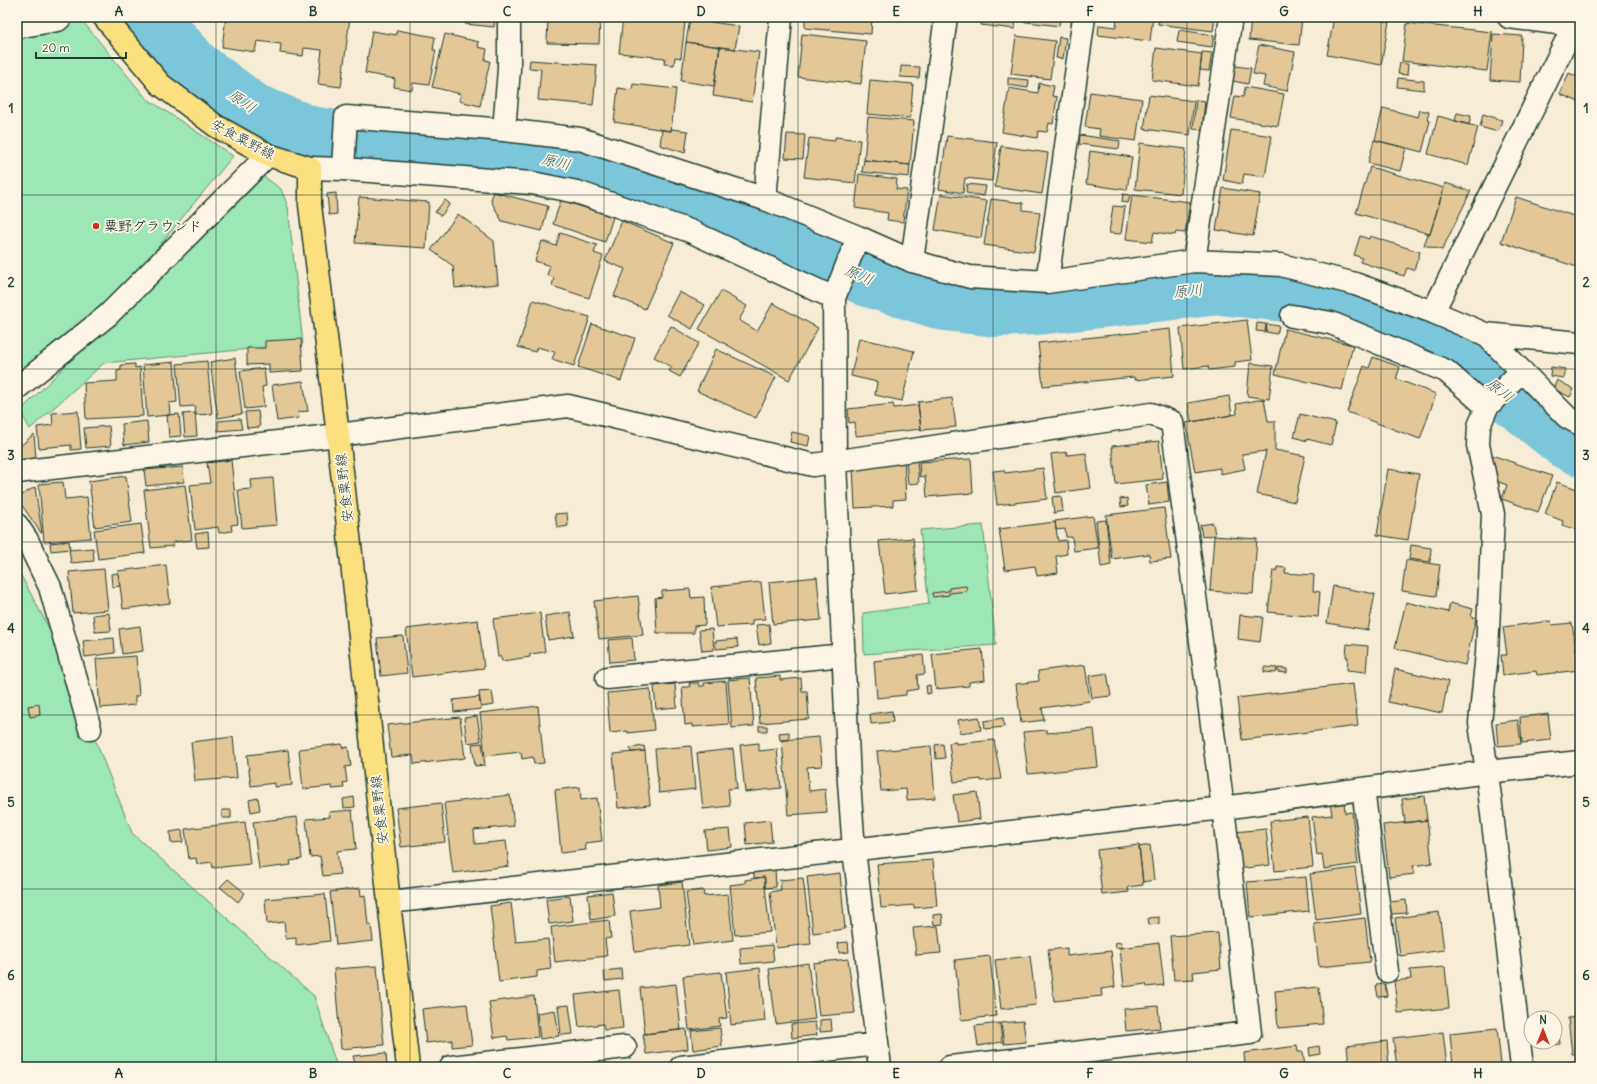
<svg xmlns="http://www.w3.org/2000/svg" width="1597" height="1084" font-family="Delius,'Klee One',sans-serif">
<rect width="100%" height="100%" fill="#f7ecd5"/>
<filter id="ink" filterUnits="userSpaceOnUse"><feTurbulence type="fractalNoise" baseFrequency=".025" numOctaves="2"/><feDisplacementMap in="SourceGraphic" scale="8" xChannelSelector="R" yChannelSelector="G"/><feConvolveMatrix kernelMatrix="1 2 1 2 8 2 1 2 1" color-interpolation-filters="sRGB"/></filter>
<g filter="url(#ink)">
<path fill="#9de6b5" stroke="#5e9274" d="M17,17H79L146,98L233,156L117,297L17,384Z
M259,173L281,189L288,207L303,344L104,363L30,429L20,411Z
M983,525L996,645L864,654L863,613L929,604L920,530Z
M17,568L58,645L132,833L314,996L337,1067H17Z"/>
<g fill="none" stroke-linecap="round" stroke-linejoin="round">
<path stroke="#7bc6db" stroke-width="54" d="M152,17L195,67L253,110L310,133L391,145L544,158L711,208L868,280L945,304L996,310L1037,308L1220,288L1294,296L1388,322L1448,350L1524,408L1566,442L1580,449"/>
</g>
<path fill="#e3c797" stroke="#1f3d34" d="M226,17H350L341,87L318,84L322,50L304,48L303,56L280,53L281,44L257,41L255,52L222,47Z
M466,17H495L494,27L465,24Z
M548,17H600L599,44L547,43Z
M623,17H665V19L685,22L681,58L675,57L674,65L664,64L665,58L619,53Z
M805,17H872L871,34L805,28Z
M982,17H1016L1015,29L981,25Z
M1020,17H1060L1059,26L1019,21Z
M1110,17H1153L1150,41L1098,35L1099,25L1116,27L1117,18Z
M1159,17H1215L1213,31L1158,24Z
M1251,17H1302L1299,45L1249,40Z
M1334,17H1363L1389,22L1381,65L1327,55Z
M690,19L739,26L735,49L686,42Z
M1407,23L1492,32L1487,71L1402,61Z
M397,30L435,37L433,50H436L429,85L413,83L412,90L394,87L395,79L365,73L372,31L396,35Z
M1179,30L1214,35L1212,47L1177,42Z
M445,34L479,42L478,47L487,49L485,60L490,61L480,106L459,101L461,94L432,87Z
M802,34L866,41L861,84L798,77Z
M1493,34L1522,36L1520,82L1490,80Z
M1016,36L1055,41L1050,79L1011,74Z
M1059,37L1066,38L1063,59L1056,58Z
M686,42L720,47L714,86L681,81Z
M1259,45L1295,52L1287,91L1263,86L1265,76L1253,74Z
M720,47L759,52L752,102L713,96Z
M1156,48L1202,54L1198,86L1152,80Z
M1202,52L1212,53L1209,71L1200,70Z
M530,60L597,65L593,105L538,100L541,69L529,68Z
M1400,63L1408,64L1407,75L1398,74Z
M901,66L920,67L919,78L900,77Z
M1235,66L1251,68L1248,84L1233,81Z
M1569,73L1580,78L1579,102L1560,94Z
M1008,78L1029,80L1028,88L1008,85Z
M1398,78L1424,81V90L1397,87Z
M870,80L913,84L910,118L867,114Z
M1039,83L1054,86L1052,96L1057,97L1053,124L1049,123L1047,132L1038,131L1037,138L1002,132L1009,88L1038,93Z
M633,84L676,89L671,131L614,122L618,88L632,90Z
M1245,87L1284,94L1278,126L1231,118L1235,96L1243,97Z
M1090,92L1142,99L1136,141L1099,136L1100,129L1085,127Z
M1149,95L1194,101L1190,135L1144,129Z
M1196,100L1205,101L1202,130L1193,129Z
M1383,108L1418,117L1420,110L1429,112L1427,120L1430,121L1422,152L1375,140Z
M1457,113L1471,116L1469,125L1455,121Z
M1483,114L1502,120L1498,132L1480,127Z
M1438,116L1478,127L1468,165L1428,154Z
M868,117L914,121L910,165L864,160Z
M671,129L688,131L685,153L660,145L662,130L671,131Z
M1231,130L1272,136L1265,177L1244,174L1242,184L1223,180Z
M787,134L805,135L803,159L785,158Z
M1080,135L1120,141L1119,149L1079,144Z
M947,136L997,142L992,181L965,178L963,193L939,189Z
M835,137L860,140L855,183L804,177L809,138L835,141Z
M1374,140L1406,148L1400,171L1368,163Z
M1140,143L1186,149L1181,194L1135,189Z
M1001,146L1048,153L1042,194L995,187Z
M1090,151L1132,157L1127,190L1086,184Z
M864,160L910,165L909,177L862,172Z
M1370,167L1444,188L1430,234L1356,213Z
M859,174L897,179L896,189L907,190L903,222L887,220L888,213L855,208Z
M1445,183L1471,191L1442,250L1424,245L1428,234H1430Z
M967,184L986,186L984,196L966,193Z
M1223,188L1260,194L1253,236L1216,230Z
M493,192L548,206L542,231L502,221L491,201Z
M336,193L337,214L329,215L327,194Z
M941,194L987,201L981,238L935,230Z
M1123,194L1130,195L1128,203L1122,202Z
M1132,195L1190,202L1185,233L1176,232L1175,235L1154,232L1152,242L1126,239Z
M359,197L429,202L426,248L355,243Z
M1516,197L1580,218V268L1501,242Z
M991,199L1023,203V210L1040,212L1034,252L984,245Z
M445,200L450,204L441,216L435,212Z
M561,200L613,217L605,242L553,224Z
M1113,206L1125,207L1121,234L1109,233Z
M458,214L494,241L498,284L455,288L453,266L431,250Z
M622,221L674,243L645,309L614,296L625,269L605,261Z
M560,233L597,245L594,253L603,256L589,298L552,286L554,278L547,275L550,266L535,261L542,241L556,246Z
M1360,236L1369,239L1370,236L1420,252L1414,270L1407,268L1404,276L1360,262L1362,258L1354,255Z
M721,291L747,306L739,320L757,331L773,303L818,328L789,380L699,329Z
M679,292L705,305L692,329L667,315Z
M533,300L590,317L574,366L552,359L555,352L537,347L535,352L518,347Z
M1247,320L1252,360L1235,362V367L1209,370L1208,366L1184,369L1180,328Z
M1257,323L1266,324L1265,332L1256,331Z
M592,324L635,338L621,381L578,367Z
M1267,324L1279,326L1277,334L1266,332Z
M671,326L699,343L680,377L669,371L672,367L654,357Z
M1170,329L1174,376L1135,380L1134,377L1043,386L1038,343Z
M1285,329L1353,345L1342,390L1275,374Z
M859,338L914,351L902,401L875,395L877,382L851,376Z
M301,339L303,371L269,373V364L247,365V348H265V341Z
M716,349L776,377L756,418L697,391Z
M1373,357L1400,367L1396,379L1436,394L1420,439L1347,412L1364,366L1369,368Z
M235,358L242,414L218,418L210,362Z
M207,361L212,414L196,415L195,406L181,407L177,364Z
M174,362L177,402L169,403L170,415L147,417L143,365Z
M1250,363L1273,366L1269,399L1247,396Z
M135,364V368L140,367L143,416L86,419L84,383L117,381V371L121,370V365Z
M1551,367L1566,369L1564,378L1550,376Z
M264,368L266,386L262,387L264,407L245,409L240,371Z
M1557,380L1574,389L1570,397L1553,389Z
M303,381L308,411L298,412L299,418L277,421L272,385Z
M1229,396L1232,415L1191,422L1188,403Z
M952,398L956,427L921,430L918,402Z
M1264,399L1268,421H1275V450L1305,456L1295,502L1257,494L1266,451L1242,454L1245,469L1220,474V468L1195,472L1186,423L1237,414L1236,404Z
M893,404L894,408L918,405L921,429L856,436L855,422L849,423L848,409Z
M78,411L81,449L71,450V445L39,448L37,427L53,425L52,413Z
M258,411L260,427L247,428L245,412Z
M195,413L197,436L185,437L183,414Z
M179,414L181,436L169,437L167,415Z
M1300,414L1336,423L1331,445L1307,439V441L1294,437Z
M240,419L242,429L218,431V421Z
M147,421L149,442L124,445L122,424Z
M109,426L111,446L86,448L84,428Z
M792,432L810,436L808,446L790,442Z
M34,434L36,458L17,460V449Z
M1159,441L1163,479L1116,484L1112,446Z
M1067,452V455L1086,453L1091,488L1056,493L1051,454Z
M1489,454L1552,476L1538,512L1502,499L1507,485L1496,481Z
M904,458L906,499L893,500V506L855,508L853,466Z
M971,459L973,493L927,497L925,476L920,477L919,462Z
M231,460L238,524L231,525L232,531L219,533L218,527L195,530L190,485L210,483L207,463Z
M906,461H917L919,483L908,484Z
M183,467L184,482L146,486L144,470Z
M1043,468L1047,499L997,505L993,471L1004,470L1005,473Z
M1388,469L1419,474L1408,540L1377,535Z
M126,476L132,522L95,527L89,481Z
M273,478L277,525L242,528L238,490L252,489L251,480Z
M63,482L65,499L87,497L91,538L44,542L39,484Z
M1167,482L1169,502L1149,505L1146,485Z
M1557,482L1580,490V531L1562,525L1563,521L1545,514Z
M185,485L192,540L173,542V546L151,548L144,490Z
M35,487L42,533H41L17,498Z
M1061,496L1063,511L1054,513L1052,497Z
M1127,498L1128,506L1121,507L1120,499Z
M1164,508L1171,559L1150,561L1149,554L1112,559L1106,515Z
M567,513L568,526L557,528L555,514Z
M1093,516L1098,548L1074,551L1072,537H1066L1065,529L1056,530L1055,521Z
M1106,520L1111,565L1101,567L1096,521Z
M1055,522L1058,541L1066,540L1067,554L1056,556L1058,573L1037,576L1035,566L1005,570L999,529Z
M1213,523L1215,535L1202,537L1200,525Z
M141,524L145,553L98,559L94,530Z
M208,532L209,547L197,548L195,534Z
M1214,536L1257,539L1253,594L1210,591Z
M913,538L918,590L885,594L879,541Z
M69,541L70,549L51,551L50,543Z
M1411,545L1431,548L1430,562L1409,559Z
M93,548L94,561L71,563L69,550Z
M1406,560L1440,565L1436,596L1402,591Z
M166,565L170,603L123,609L118,571Z
M1277,567L1286,568L1285,573L1314,575L1313,591L1320,592L1318,617L1268,612L1273,570L1277,571Z
M104,569L108,610L73,613L69,572Z
M118,573L120,586L112,587L111,574Z
M817,577L821,620L773,624L769,582Z
M761,582L765,619L752,620V625L716,627L711,587Z
M966,586L967,591L949,593V595L933,597L932,593L949,591V588Z
M1333,586L1375,594L1368,630L1327,623Z
M690,589L691,598L704,597L705,625L694,626V633H657L655,598L662,597V591Z
M638,596L643,635L599,639L594,601Z
M1406,602L1448,612L1450,603L1473,609L1471,617L1476,618L1465,665L1395,648Z
M570,612L574,636L548,640L545,616Z
M109,613L111,631L95,632L93,615Z
M540,613L545,652L530,654V657L502,661L501,657H498L493,619Z
M1240,615L1263,617L1260,642L1238,639Z
M478,620L484,668L412,677L406,629Z
M1551,621L1552,625L1572,623L1579,670L1537,675L1536,671L1503,675L1501,655H1507L1503,627Z
M769,624L771,643L759,645L756,625Z
M140,626L143,651L122,654L119,629Z
M712,629L714,650L702,651L699,630Z
M403,636L407,673L381,676L377,638Z
M114,638L115,653L85,657L83,641Z
M632,638L634,660L610,662L608,640Z
M737,639L738,647L716,649L715,641Z
M1347,644L1368,646L1366,672L1347,670L1348,657H1346Z
M982,649L985,680L969,682V686L936,689L932,654Z
M923,655L925,674L917,675L918,689L906,691V695L877,698L874,661Z
M136,656L139,696H135V705L100,708L96,659Z
M1085,665L1090,701L1042,708L1044,720L1021,723L1016,684L1039,681L1038,671Z
M1264,667L1277,668L1276,673L1264,672Z
M1278,668L1287,669V673L1278,672Z
M1395,669L1448,681L1442,713L1388,702Z
M1107,673L1111,696L1092,698L1089,676Z
M780,676V680L801,678L802,691H807L809,719L760,723L756,678Z
M750,678L754,726L732,728L728,680Z
M726,681L729,724L692,727V724L685,725L682,687H690L689,683H699V686H704V683Z
M675,684L677,707L656,709L654,686Z
M1353,684L1358,726L1242,740L1237,698Z
M930,685L931,693L927,694L926,686Z
M650,689L654,730L628,733V731L610,733L607,693Z
M492,691L494,705L481,707L479,692Z
M479,697L481,709L454,712L453,700Z
M39,704L40,715L30,717L28,706Z
M538,706L544,763L534,764L533,757L522,759L521,752L485,756L480,713Z
M892,711L893,722L871,724L870,714Z
M1548,714L1551,740L1522,743L1520,717Z
M477,716L481,741L467,743L464,718Z
M460,717L465,758L414,764L413,755L391,757L387,725Z
M979,717L981,730L960,733L958,720Z
M1003,718L1004,727L985,729L984,721Z
M1518,720L1521,744L1498,746L1496,723Z
M759,726H767V731H759Z
M1094,729L1098,767L1028,774L1023,732L1047,730V733Z
M789,732V740H780L779,733Z
M233,737L237,778L195,781L191,742Z
M819,737L822,766L807,767L809,791L825,789L827,812L788,815L782,740Z
M994,740L1001,779L981,781V779L954,782L949,743L956,742V744Z
M482,743L485,765L475,766L472,744Z
M759,743V751L777,749L781,788L745,792L740,745Z
M342,744L343,748L348,747L351,766L345,767L347,782L343,783L344,788L332,789V786L303,789L299,749Z
M943,744L945,758L936,759L935,745Z
M644,746L645,751L631,752L630,748Z
M691,746L695,789L659,793L655,749Z
M931,746L935,798L907,800L906,789L881,791L877,751Z
M733,749L737,788L728,789L730,806L703,809L697,753Z
M288,750L292,785L275,787V783L251,786L247,755Z
M645,751L650,805L618,808L613,754Z
M580,787L581,800L597,798L602,841L585,843L586,850L561,853L555,790Z
M977,792L980,819L957,822L953,795Z
M510,795L514,826L474,830L475,844L506,841L509,866L453,873L444,803Z
M1424,796L1427,820L1405,823L1402,799Z
M354,797L355,807L344,808L343,799Z
M258,798L260,810L251,812L249,800Z
M1344,801L1345,813L1352,812L1358,864L1324,869L1322,854L1317,855L1312,817L1332,815L1330,802Z
M441,803L445,842L401,847L396,808Z
M222,810H231V818H222Z
M352,810L356,849L337,851L340,874L323,876L320,856L310,857L306,819L330,817L329,812Z
M297,817L302,859L290,861L291,865L259,869L253,822Z
M1308,817L1313,867L1275,871L1270,821Z
M770,820L772,842L747,845L745,823Z
M1427,820L1432,863L1413,866L1415,874L1389,877L1383,825Z
M245,822L250,864L213,868L212,862L197,864L196,858L189,859L185,829Z
M730,829L732,847L707,850L705,831Z
M1266,829L1270,865L1238,869L1234,832Z
M182,830L183,842L171,843L170,832Z
M1139,845L1143,885L1128,887L1129,892L1102,895L1097,850Z
M1150,845L1154,880L1143,882L1139,847Z
M933,860L937,906L914,908V905L881,908L877,864Z
M775,868L776,887L765,888V877L754,878V871Z
M1355,868L1361,914L1316,920L1310,874Z
M840,873L845,929L813,933L807,877Z
M764,877L770,932L735,935L730,885L745,883V880Z
M1306,877L1309,911L1250,917L1247,882Z
M803,878L811,944L776,948L770,892L781,890L780,880Z
M228,879L245,893L238,902L220,887Z
M682,882L689,945L635,952L630,911L660,907L658,885Z
M360,888L361,896L365,895L368,925H371L373,941L336,945L330,892Z
M703,890L704,896L728,894L733,940L693,945L686,892Z
M612,892L615,916L591,920L588,895Z
M325,894L330,941L296,945V938L286,939L284,922L267,924L265,899Z
M570,896L573,921L549,924L546,899Z
M1406,900L1407,913L1391,914L1390,902Z
M511,903L516,942L548,939L551,969L537,971V977L499,982L490,906Z
M1439,912L1444,950L1400,956L1395,918Z
M942,914L943,924L934,925L933,915Z
M1159,917V924L1149,925L1148,918Z
M1365,918L1370,962L1319,967L1314,924Z
M609,920L611,938L605,939L607,956L555,962L551,927Z
M938,926L941,953L916,955L913,928Z
M1218,933L1221,969L1193,972L1194,979L1174,980L1170,936Z
M848,942L849,952L839,953L838,943Z
M1121,942L1122,947L1116,948L1115,943Z
M1159,943L1164,985L1147,987L1146,984L1124,987L1120,948Z
M772,945L774,961L741,964L740,948Z
M1067,948V956L1111,951L1115,987L1101,989L1102,996L1054,1001L1048,950Z
M990,956L996,1016L961,1020L955,960Z
M1030,956L1036,1005L1001,1009L995,960Z
M848,959L855,1013L819,1016L813,963Z
M808,963L815,1019L776,1024L769,969Z
M377,966L384,1045L341,1049L334,969Z
M1445,967L1449,1008L1398,1013L1394,981L1411,979L1410,970Z
M760,968L765,1021L731,1025L726,972Z
M621,969L622,979L605,981L604,971Z
M721,972L727,1018L719,1019L720,1026L689,1030L683,976Z
M676,984L681,1030L645,1034L640,988Z
M1385,984L1387,996L1378,997L1376,985Z
M1319,987L1323,1024L1278,1028L1275,991Z
M619,990L623,1028L604,1030L603,1024L579,1027L575,995Z
M534,996L538,1037L508,1040L507,1036L494,1038L489,1002Z
M467,1004L472,1045L452,1047V1040L426,1043L422,1009Z
M569,1005L573,1034L561,1035L558,1006Z
M1158,1006L1160,1028L1126,1031L1124,1009Z
M555,1010L559,1036L540,1039L537,1013Z
M1580,1017V1054H1572L1568,1018Z
M1555,1018H1557L1560,1044L1536,1047L1535,1042H1555Z
M831,1019L832,1031L820,1032V1020Z
M1023,1021L1026,1042L1004,1044L1001,1023Z
M815,1022L817,1035L792,1038L791,1024Z
M1000,1023L1002,1042L978,1046L975,1026Z
M720,1028L722,1046L693,1050L691,1031Z
M1497,1028L1501,1064L1482,1066V1067H1453L1450,1033Z
M686,1029L688,1049L646,1054L643,1034Z
M1443,1032L1447,1067H1397L1393,1038Z
M1387,1041L1389,1067H1355V1064H1349L1347,1046Z
M1297,1046L1298,1052H1303L1305,1067H1245L1244,1053Z
M1319,1046L1320,1054L1310,1056L1309,1048Z
M386,1053L387,1067H356L353,1056Z
M1329,1062V1067H1308V1064Z
M851,1063V1067H822Z
M630,1064L631,1067H608Z"/>
<g fill="none" stroke-linecap="round" stroke-linejoin="round">
<g stroke="#1f3d34" stroke-width="25">
<path id="minor" d="M1509,17L1580,26
M17,27L58,20L61,17
M504,130L509,69V17
M310,168L343,169L346,117L504,130L580,139L765,199L858,237L912,261L970,277L1047,282L1194,261L1281,265L1355,284L1433,312L1485,334L1580,343
M343,169L532,183L577,192L690,231L834,298
M765,199L781,17
M858,237L834,298L835,461L849,782L854,850L880,1067
M912,261L946,17
M1194,261L1231,17
M1047,282L1084,17
M1433,312L1578,17
M1292,316L1331,323L1446,371L1487,407
M1485,334L1567,417L1580,424
M1521,371L1487,407L1479,426L1478,445L1493,514L1487,653L1480,723L1487,772L1522,1067
M17,388L108,315L268,155
M17,472L338,435L568,406L813,465L1151,414L1172,422L1223,808L1250,1033L950,1067
M17,525L27,540L50,587L90,729
M607,678L844,655
M1363,789L1387,971
M389,902L1223,808L1487,772L1580,762
M451,1067L625,1047
M681,1067L877,1044"/>
</g>
<g stroke="#1f3d34" stroke-width="25">
<path id="major" d="M104,17L160,84L216,126L268,155L310,168V205L338,435L389,902L408,1067"/>
</g>
<use href="#minor" stroke="#fcf5e5" stroke-width="22"/>
<use href="#major" stroke="#fce080" stroke-width="22"/>
</g>
</g>
<path fill="none" stroke="#1f3d34" stroke-width="1" stroke-opacity="0.55" d="M216,17V1067M410,17V1067M604,17V1067M798,17V1067M993,17V1067M1187,17V1067M1381,17V1067M17,195H1580M17,369H1580M17,542H1580M17,715H1580M17,889H1580"/>
<circle fill="#c8321e" stroke="#fcf5e5" stroke-width="1.5" cx="96" cy="226" r="4"/>
<g text-anchor="middle" stroke-width="3.5" stroke-linejoin="round" paint-order="stroke">
<g font-size="14" fill="#1f3d34" stroke="#fcf5e5">
<text transform="translate(243 139) rotate(28)" y="5">安食粟野線</text>
<text transform="translate(344 488) rotate(-96)" y="5">安食粟野線</text>
<text transform="translate(379 810) rotate(-96)" y="5">安食粟野線</text>
</g>
<g font-size="14" font-weight="bold" fill="#1f3d34" stroke="#fcf5e5" text-anchor="start">
<text x="104" y="231">粟野グラウンド</text>
</g>
<g font-size="15" font-style="italic" fill="#365f5e" stroke="#fcf5e5">
<text transform="translate(242 101) rotate(34)" y="5">原川</text>
<text transform="translate(556 162) rotate(14)" y="5">原川</text>
<text transform="translate(859 275) rotate(23)" y="5">原川</text>
<text transform="translate(1188 291) rotate(-6)" y="5">原川</text>
<text transform="translate(1500 390) rotate(38)" y="5">原川</text>
</g>
</g>
<rect width="1597" height="1084" fill="none" stroke="#fcf5e5" stroke-width="44"/>
<g transform="translate(1543 1030)"><circle r="19" fill="#fcf5e5" stroke="#a4ab9e"/>
<path d="M0-3L7 15L0 10L-7 15Z" fill="#c8321e"/>
<text y="-6" font-size="11" font-weight="bold" text-anchor="middle" fill="#1f3d34">N</text>
</g>
<path d="M36 52v6h90v-6" fill="none" stroke="#1f3d34" stroke-width="2"/>
<text x="42" y="52" font-size="12" fill="#1f3d34" stroke="#fcf5e5" stroke-width="3" paint-order="stroke">20 m</text>
<rect x="22" y="22" width="1553" height="1040" fill="none" stroke="#1f3d34" stroke-width="1.5"/>
<g font-size="13" text-anchor="middle" font-weight="bold" fill="#1f3d34">
<text x="119" y="16">A</text>
<text x="313" y="16">B</text>
<text x="507" y="16">C</text>
<text x="701" y="16">D</text>
<text x="896" y="16">E</text>
<text x="1090" y="16">F</text>
<text x="1284" y="16">G</text>
<text x="1478" y="16">H</text>
<text x="11" y="113">1</text>
<text x="1586" y="113">1</text>
<text x="11" y="287">2</text>
<text x="1586" y="287">2</text>
<text x="11" y="460">3</text>
<text x="1586" y="460">3</text>
<text x="11" y="633">4</text>
<text x="1586" y="633">4</text>
<text x="11" y="807">5</text>
<text x="1586" y="807">5</text>
<text x="11" y="980">6</text>
<text x="1586" y="980">6</text>
<text x="119" y="1078">A</text>
<text x="313" y="1078">B</text>
<text x="507" y="1078">C</text>
<text x="701" y="1078">D</text>
<text x="896" y="1078">E</text>
<text x="1090" y="1078">F</text>
<text x="1284" y="1078">G</text>
<text x="1478" y="1078">H</text>
</g>
</svg>
